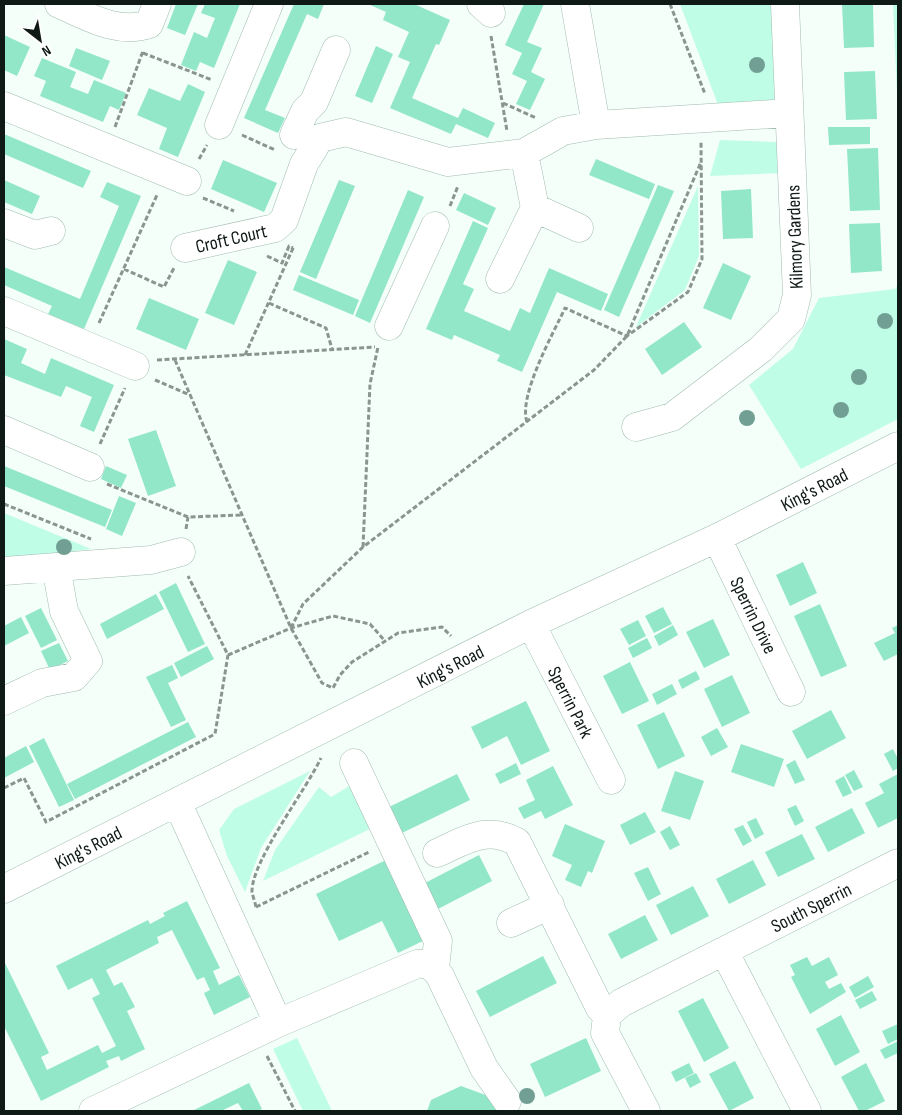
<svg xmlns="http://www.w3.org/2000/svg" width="902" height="1115" font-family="'Sofia Sans Condensed',sans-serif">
<rect width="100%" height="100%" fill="#f4fffa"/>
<path fill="#c0fde7" d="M680,4H772L779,91L771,103L720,110Z
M893,4H898V115Z
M720,140L778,142L779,173L710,176Z
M698,186L699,256L685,290L636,327Z
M898,285V419L801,469L749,385L793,349L819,298L895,289Z
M4,513L91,549L4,559Z
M310,771L261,848L245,892L227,856L219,830L234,809Z
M356,782L376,826L263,881L275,850L319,787L331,797Z
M297,1038L332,1111H303L273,1049Z"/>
<path fill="#92e7c9" d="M176,4H198L185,35L167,28Z
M205,4H240L214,68L200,62L196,71L181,65L194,32L207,38L215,18L201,13Z
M294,4H324L318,19L307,14L265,110L285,118L278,133L244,118Z
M368,4H414L450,20L439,45L436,44L412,98L458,118L463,108L495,123L488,138L456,124L451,134L390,108L410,62L398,57L409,32L383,20L386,12Z
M524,4H544L527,42L542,48L531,72L545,79L530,110L516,104L527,81L512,74L522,53L505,45Z
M842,4H873L874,47L844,48Z
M4,35L30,47L17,76L4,70Z
M376,46L393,54L372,103L355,96Z
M76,48L110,61L102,80L69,66Z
M42,58L76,72L70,87L88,94L94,80L126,93L119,110L110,106L103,122L40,96L46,81L34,76Z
M875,71L877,119L846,120L844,72Z
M188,84L205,92L178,157L159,149L167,128L137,115L149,88L180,101Z
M828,127H870V144L829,145Z
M4,134L91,171L83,188L4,154Z
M878,148L880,210L850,211L847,149Z
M596,159L655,184L649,199L589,175Z
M223,160L277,183L264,212L211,189Z
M4,180L40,196L32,214L4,202Z
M339,180L355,186L316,279L300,272Z
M107,182L141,196L84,329L48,314L52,306L4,285V267L80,299L119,206L100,197Z
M658,185L674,191L619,317L604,310Z
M751,189L753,238L723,239L721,191Z
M408,190L424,197L370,323L355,316Z
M464,193L496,208L488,225L456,210Z
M473,221L488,228L463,284L474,289L464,311L510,331L520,308L530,313L549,268L608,294L601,311L557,292L522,372L497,361L500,355L454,335L452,340L426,329Z
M880,223L882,271L851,273L849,224Z
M228,260L257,272L234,325L205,313Z
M723,263L751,276L731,320L703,308Z
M299,275L359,300L353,315L293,290Z
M149,298L199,319L186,350L136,329Z
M684,322L702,347L662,375L645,349Z
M4,339L27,349L21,363L45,374L51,358L114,385L94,432L80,426L92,397L66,386L61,397L4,375Z
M156,430L176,486L148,496L128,439Z
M4,466L112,510L105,527L4,486Z
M106,466L127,475L121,488L101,479Z
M119,496L136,503L122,536L106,529Z
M803,562L817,593L790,606L776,575Z
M176,583L205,644L188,652L159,592Z
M156,594L164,609L107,639L100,624Z
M820,604L847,666L821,677L794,616Z
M663,607L672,624L654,633L645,616Z
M41,608L57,640L41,648L25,616Z
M21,617L29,633L4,646V626Z
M713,619L730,655L704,668L686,632Z
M638,620L646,636L629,645L620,629Z
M673,625L678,635L659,646L654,636Z
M898,625V654L884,661L874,643L895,633L892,628Z
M647,638L652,648L633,658L628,648Z
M59,643L68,661L50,670L41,651Z
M207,646L214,659L181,677L174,663Z
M630,662L649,701L622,714L603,676Z
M172,665L178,678L168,683L186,720L171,727L146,677Z
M696,671L700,679L682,689L678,680Z
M732,675L750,713L722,727L704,689Z
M672,684L677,694L657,705L652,694Z
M526,701L550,751L521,765L507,736L482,749L471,727Z
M831,710L846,738L807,759L792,731Z
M664,712L685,756L658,769L637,725Z
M188,722L196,737L75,799L67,784Z
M717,728L728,747L711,756L701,737Z
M44,738L74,800L59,807L29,746Z
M741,744L784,759L774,787L731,772Z
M26,746L34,762L4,778V758Z
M893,749L898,759V768L893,771L884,754Z
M795,760L805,780L795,784L786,765Z
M516,763L521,774L500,784L495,774Z
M553,766L573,805L545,819L541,811L524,819L518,808L535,800L526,780Z
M854,770L863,787L854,791L845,775Z
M675,771L704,781L690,820L661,811Z
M457,774L470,800L402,833L389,807Z
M898,774V818L878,828L865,803L884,793L879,784Z
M844,776L852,793L843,797L835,781Z
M796,805L804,821L795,826L787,809Z
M852,808L865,833L828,852L815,827Z
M645,812L656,832L630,845L620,825Z
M756,818L764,834L755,839L747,822Z
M565,824L605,841L592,873L588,871L581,887L565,880L572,865L552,856Z
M743,825L752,841L743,846L734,829Z
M670,826L680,845L670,850L660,832Z
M802,834L815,859L778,877L765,852Z
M479,855L492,881L436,910L423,884Z
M390,858L429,938L398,953L382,921L339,941L316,894Z
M753,860L766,885L729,904L716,879Z
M648,867L661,894L648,901L634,873Z
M693,886L709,916L671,935L656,905Z
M187,901L220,968L213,971L219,985L239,975L250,997L214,1015L204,993L210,990L204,977L197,980L172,930L157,937L159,943L106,970L114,986L122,982L135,1007L127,1011L145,1049L121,1061L119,1056L106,1061L109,1067L41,1101L4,1026V961L49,1053L41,1057L47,1070L98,1045L102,1053L116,1046L92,998L100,994L92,978L68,990L56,966L148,920L150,924L165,916L163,913Z
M645,915L658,940L621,959L608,934Z
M543,956L557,983L490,1017L476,991Z
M807,957L812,966L829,957L838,975L825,982L829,989L841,983L846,992L810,1014L791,977L795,975L790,965Z
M868,976L874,987L855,998L849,987Z
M872,991L877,1000L860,1009L855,1000Z
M703,998L729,1048L704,1062L678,1011Z
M841,1015L860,1052L835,1066L816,1029Z
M898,1024V1039L888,1044L882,1031Z
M586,1038L601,1071L545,1097L530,1064Z
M898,1041V1053L885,1059L880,1050Z
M735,1061L754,1098L729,1111L709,1074Z
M689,1063L694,1073L676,1082L671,1072Z
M866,1063L885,1101L865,1111H859L841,1077Z
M696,1073L701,1082L690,1088L685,1078Z
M249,1083L262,1109L258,1111H243L238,1103L221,1111H192Z
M461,1086L491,1097L499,1111H427L431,1100Z"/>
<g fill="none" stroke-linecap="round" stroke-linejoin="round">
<g stroke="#a1bbb1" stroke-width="29">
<path id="minor" d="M59,4C87,16 118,35 149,24L157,4
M481,4L491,13
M575,4L596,125
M4,106L187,181
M219,125L269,4
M294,135L305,111L314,102L336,50
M535,208L579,228
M4,223L35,235L51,231
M185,248L275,228L284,220L304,164L320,138L346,132L448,162L524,153L563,131L596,125L789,113
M500,279L535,208L524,153
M4,311L135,366
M389,326L435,226
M636,427L672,417L761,349L791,319L797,295L785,4
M4,430L90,467
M717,538L791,692
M4,571L151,560L181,552
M531,624L611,780
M4,701L42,683L74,677L88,661L64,611L56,567
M354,763L438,941L435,968
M437,853C466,840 486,825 517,842L600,1008L607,1015
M4,889L531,624L717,538L898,446
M511,923L550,905
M724,951L807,1111
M607,1015L621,1003L898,863
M607,1015L605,1033L646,1111
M278,1023L417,964C428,963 433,966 440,976L484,1068L507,1101
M93,1111L278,1023L177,802"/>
</g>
<path stroke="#8a9590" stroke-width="3" stroke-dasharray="5 2.5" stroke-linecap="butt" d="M670,4L705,94
M491,36L507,131
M143,53L212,80
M503,103L536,118
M115,127L143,51
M242,135L275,150
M199,159L207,145
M203,198L234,211
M450,206L458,186
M267,256L282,263L289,246L293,248
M124,269L164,287L174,268
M269,303L326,328L332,349
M99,323L157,195
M245,355L294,246
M157,360L375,347
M175,360L291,628L322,683L333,688L340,675L352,662L398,633L442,627L451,636
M155,380L190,395
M527,422C518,396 553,334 565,308L627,336L688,292L702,259L701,142
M100,444L125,388
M107,484L188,517L242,515
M4,504L91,539
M186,529L188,517
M363,547L370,384L378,347
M291,628L303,604L363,547L594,370L627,336L701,162
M228,655L291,628L333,616L370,624L385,641
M4,788L24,778L46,822L215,734L228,655L188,576
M256,907C255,902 253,897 252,892C251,862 306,790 321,758
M256,907L369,852
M267,1056L295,1111"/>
<use href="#minor" stroke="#fff" stroke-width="28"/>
</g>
<g fill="#729f93">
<circle cx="757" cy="65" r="8"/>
<circle cx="885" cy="321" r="8"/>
<circle cx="859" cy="377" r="8"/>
<circle cx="841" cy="410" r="8"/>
<circle cx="747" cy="418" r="8"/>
<circle cx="64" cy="547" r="8"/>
<circle cx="527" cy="1096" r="8"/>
</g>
<g text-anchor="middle" stroke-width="4" stroke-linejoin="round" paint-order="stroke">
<g font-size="19" fill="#0f1915" stroke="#fff">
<text transform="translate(794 237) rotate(-92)" y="7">Kilmory Gardens</text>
<text transform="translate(231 238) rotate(-13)" y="7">Croft Court</text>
<text transform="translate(814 489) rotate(-27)" y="7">King's Road</text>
<text transform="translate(754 615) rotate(64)" y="7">Sperrin Drive</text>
<text transform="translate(450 666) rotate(-27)" y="7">King's Road</text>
<text transform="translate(571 702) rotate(63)" y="7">Sperrin Park</text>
<text transform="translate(88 847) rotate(-27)" y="7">King's Road</text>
<text transform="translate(811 907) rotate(-27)" y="7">South Sperrin</text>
</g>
</g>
<rect width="902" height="1115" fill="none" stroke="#0f1915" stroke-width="10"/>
<g transform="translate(40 40) rotate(149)" stroke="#ffffff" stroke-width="4" paint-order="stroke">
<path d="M0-4L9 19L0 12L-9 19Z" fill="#0f1915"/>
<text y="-8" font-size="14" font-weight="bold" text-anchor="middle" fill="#0f1915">N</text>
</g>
</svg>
